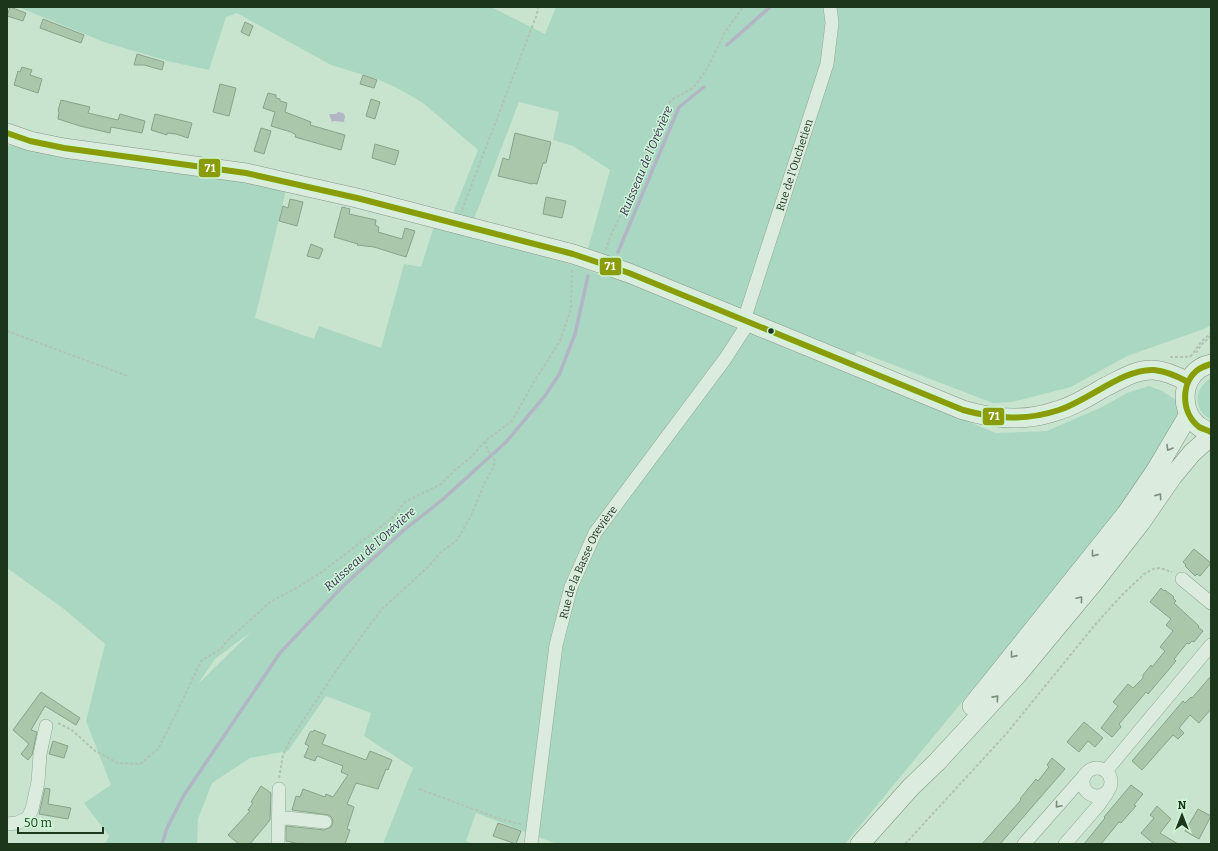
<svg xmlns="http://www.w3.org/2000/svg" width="1218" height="851" font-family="Bitter,serif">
<rect width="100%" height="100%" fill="#c8e4ce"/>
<path fill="#aad7c1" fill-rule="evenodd" d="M18,7H491L545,34L556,7H1211V325L1204,329L1127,356L1071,387L1012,402L993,403L857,351L847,372L996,433L1047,431L1102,407L1127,393L1149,386L1162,391L1179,402V415L1139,480L1084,554L845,844H557L476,813L466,841L472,844H383L413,768L364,736L371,713L326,696L288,751L250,758L212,783L198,819L197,844H105L109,836L84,803L111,785L86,721L105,644L64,609L7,568V145L185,172L286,190L255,318L314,339L319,326L381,348L404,264L421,267L434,226L577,266L603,276L611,257L588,249L610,170L573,146L553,140L559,112L519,102L474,219L453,213L478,150L423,103L397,88L377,79L331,65L237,13L226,17L209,70L167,61L104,42ZM251,632L198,684L215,659Z
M1211,378V419C1192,410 1194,388 1211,378Z"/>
<path fill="#b2b5c4" d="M338,112L343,113L345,116L344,122L334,121L332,122L329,114H336Z"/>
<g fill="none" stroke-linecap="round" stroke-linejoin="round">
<path stroke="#b2b5c4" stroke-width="3.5" d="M727,45L770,7
M618,252L679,107L704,87
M162,844L167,828L184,795L280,653L341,588L404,530L442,500L506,442L544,397L559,375L575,334L588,276"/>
</g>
<path fill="#aac7ac" stroke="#89a38a" d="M10,7L26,13L23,21L7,16Z
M43,19L84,35L81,43L40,28Z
M245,22L253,26L249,36L241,32Z
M137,54L164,62L162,70L144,65H134Z
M22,67L32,70L30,75L42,79L38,93L14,85L18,71L20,72Z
M363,75L377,80L374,88L360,84Z
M220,84L236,88L229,116L213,112Z
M268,93L276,95V98L280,99V101L287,103L285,112L311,122L310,125L345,135L341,150L295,137L296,135L291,132L271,126L275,112L263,108Z
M371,99L380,102L375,119L366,116Z
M61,100L90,107L88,113L118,120L120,114L145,121L142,133L111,127L110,133L80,126L58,119L59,112L58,111Z
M155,114L192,123L188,138L176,134L167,133V135L151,130Z
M261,128L271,131L264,154L254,151Z
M515,133L551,142L546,163H543L537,184L532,183V184L498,176L503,158L509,160Z
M375,144L399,151L395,165L372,158Z
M546,197L566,201L562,218L543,214Z
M290,199L303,202L297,226L279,221L283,206L288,208Z
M342,207L350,209L349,214L376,220L375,225L379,227L378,232L402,239L405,228L415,231L406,257L374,247L357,245L358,244L334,237Z
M311,244L323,249L319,259L307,256Z
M1194,549L1211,563L1200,576L1197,574L1195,576L1185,566L1186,565L1183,562Z
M1161,588L1164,591L1165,590L1174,597L1173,598L1176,601L1174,603L1199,626L1198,627L1203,631L1194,642L1192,641L1189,644L1187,643L1174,659L1176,661L1148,694L1146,692L1119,724L1121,727L1112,737L1101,728L1118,706L1113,702L1128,684L1133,688L1143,678V675L1151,665L1152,667L1165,651L1160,647L1173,631L1166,625L1171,619L1150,602Z
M1211,676V709L1199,723L1190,715L1179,728L1184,733L1178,739L1173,735L1142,770L1132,761L1183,701L1185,703L1191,697L1192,698Z
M41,692L80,718L76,725L45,706L31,730L37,732L32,755L28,760L21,754L29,744L13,730Z
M1084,722L1103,738L1095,747L1088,741L1079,752L1067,742Z
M314,730L326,735L322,744L366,760L370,751L392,760L388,770L386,769L378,789L356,783L347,804L354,807L347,829L350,830L345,844H300L286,841V826L324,830L331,827L333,822L332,818L329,815L292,810L296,796L300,797L303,789L325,797L326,794L333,797L348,775L341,772L343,766L317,756L315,761L304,757L309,746L305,744L309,734L311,731L313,732Z
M53,741L68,746L64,758L49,754Z
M1052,758L1065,769L1000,844H982L1021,800L1020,799L1036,779L1038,781L1049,767L1047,765Z
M1131,785L1143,794L1134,805L1136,806L1121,823L1119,822L1101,844H1084L1105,818L1104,817Z
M261,786L271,793L270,820L250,844H239L228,835L250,811L248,810L253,803L251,802Z
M45,788L50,789L48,804L71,808L68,819L39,814Z
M1157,806L1171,819L1160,833L1178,844H1154L1141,833L1154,818L1150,815Z
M1198,809L1211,816L1199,839L1185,831Z
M498,823L521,831L516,844L493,836Z"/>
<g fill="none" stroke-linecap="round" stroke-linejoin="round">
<g stroke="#92a895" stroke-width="14">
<g id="street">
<path id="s1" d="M744,320L827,64L832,23L830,7"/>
<path d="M1182,579L1211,603"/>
<circle cx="1097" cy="782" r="14"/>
<path d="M1106,771L1211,645"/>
<path d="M279,819L287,818L325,822"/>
<path d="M7,824L17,823L28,818L32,809L38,782L40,754L46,726"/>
<path d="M278,844L279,789"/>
<path id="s2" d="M531,844L556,645L571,587L595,533L725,359L749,322"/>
<path d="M1024,844L1084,776"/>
<path d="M1065,844L1098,806L1107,793"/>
</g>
</g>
<g stroke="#829885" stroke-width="20">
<path id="secondary" d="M7,133L30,141L64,148L246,173L290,183L357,198L573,254L629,273L963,410C993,419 1023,422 1053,412C1072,407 1088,397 1105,387C1120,380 1136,369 1153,370C1166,371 1177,376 1188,382
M1211,364C1176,371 1177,424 1211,432
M972,706L1126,514L1156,470L1189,414
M860,844L911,787L937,762L1017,675L1095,581L1141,522L1172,477L1192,453L1211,436"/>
</g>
<path stroke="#b2c3b4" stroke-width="2" stroke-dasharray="3 2" stroke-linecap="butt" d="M462,210L537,14L538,7
M606,250L610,237L648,156L671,100L693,88L707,69L725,32L743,7
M7,331L128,376
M1196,353L1201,345L1211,336
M1170,357H1184L1191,356L1201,342L1211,333
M58,723L72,730L95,751L118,763L140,764L158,749L177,712L201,661L221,649L226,642L270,602L300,586L323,571L391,519L405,502L441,484L453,472L472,456L485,441
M279,778L283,755L290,740L338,668L381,610L428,567L440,553L457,540L471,516L485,482L493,468L495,462L494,457L488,451L485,441L512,421L534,382L560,341L571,309L572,269
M419,789L503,820L521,824
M905,844L1007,733L1094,626L1122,595L1144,574L1153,569L1160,568L1172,572"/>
<use href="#street" stroke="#dbebde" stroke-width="13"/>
<use href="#secondary" stroke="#dbebde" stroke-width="19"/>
<g stroke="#cdf6d6" stroke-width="9">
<path id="bus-1" d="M7,133L30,141L64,148L246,173L357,198L573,254L629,273L963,410C996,419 1026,421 1059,410C1088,401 1124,368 1154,370C1166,371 1177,376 1188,382
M1211,364C1207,365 1203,367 1199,369C1180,382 1181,413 1199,427C1203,429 1207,430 1211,432"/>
</g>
<use href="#bus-1" stroke="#8b9c09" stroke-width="6"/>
</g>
<defs><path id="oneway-chevron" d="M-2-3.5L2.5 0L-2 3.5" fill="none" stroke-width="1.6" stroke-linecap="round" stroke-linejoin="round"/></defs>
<g stroke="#7b907c">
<use href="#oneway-chevron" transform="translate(1169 448) rotate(120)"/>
<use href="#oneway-chevron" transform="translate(1159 496) rotate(-55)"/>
<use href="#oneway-chevron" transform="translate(1094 554) rotate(129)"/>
<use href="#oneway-chevron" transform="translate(1080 599) rotate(-50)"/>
<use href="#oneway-chevron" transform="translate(1013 655) rotate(129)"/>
<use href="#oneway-chevron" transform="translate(996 698) rotate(-48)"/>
<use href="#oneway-chevron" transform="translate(1058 805) rotate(131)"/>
</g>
<circle fill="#1b361b" stroke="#cdf6d6" stroke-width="1.5" cx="771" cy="331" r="3.5"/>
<g text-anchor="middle" stroke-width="3" stroke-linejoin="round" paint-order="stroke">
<g font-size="11" fill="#1b361b" stroke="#cdf6d6">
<text dy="4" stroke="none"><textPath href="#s1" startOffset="163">Rue de l'Ouchetien</textPath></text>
<text dy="4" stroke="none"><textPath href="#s2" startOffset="290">Rue de la Basse Orevière</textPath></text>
</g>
<g font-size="12" font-style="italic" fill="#3e2a56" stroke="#cdf6d6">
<text transform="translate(646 161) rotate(-67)" y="4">Ruisseau de l'Orévière</text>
<text transform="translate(370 549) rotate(-42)" y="4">Ruisseau de l'Orévière</text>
</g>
</g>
<g stroke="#cdf6d6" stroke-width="1.5">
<rect x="198" y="158" width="23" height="20" rx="4" fill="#8b9c09"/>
<rect x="599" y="257" width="23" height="19" rx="4" fill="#8b9c09"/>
<rect x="982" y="407" width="23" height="19" rx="4" fill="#8b9c09"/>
</g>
<g font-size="11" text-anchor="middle" font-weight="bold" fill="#fff">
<text x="210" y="172">71</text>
<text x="610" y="270">71</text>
<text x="994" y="420">71</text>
</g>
<rect width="1218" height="851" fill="none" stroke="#1b361b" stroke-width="16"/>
<g transform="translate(1182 815)" stroke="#cdf6d6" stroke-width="3" paint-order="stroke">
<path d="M0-3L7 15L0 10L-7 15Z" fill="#1b361b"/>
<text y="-6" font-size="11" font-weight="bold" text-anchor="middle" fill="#1b361b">N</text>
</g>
<path d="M18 827v6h85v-6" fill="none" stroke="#1b361b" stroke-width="2"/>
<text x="24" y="827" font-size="12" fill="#1b361b" stroke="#cdf6d6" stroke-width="3" paint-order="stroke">50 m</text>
</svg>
